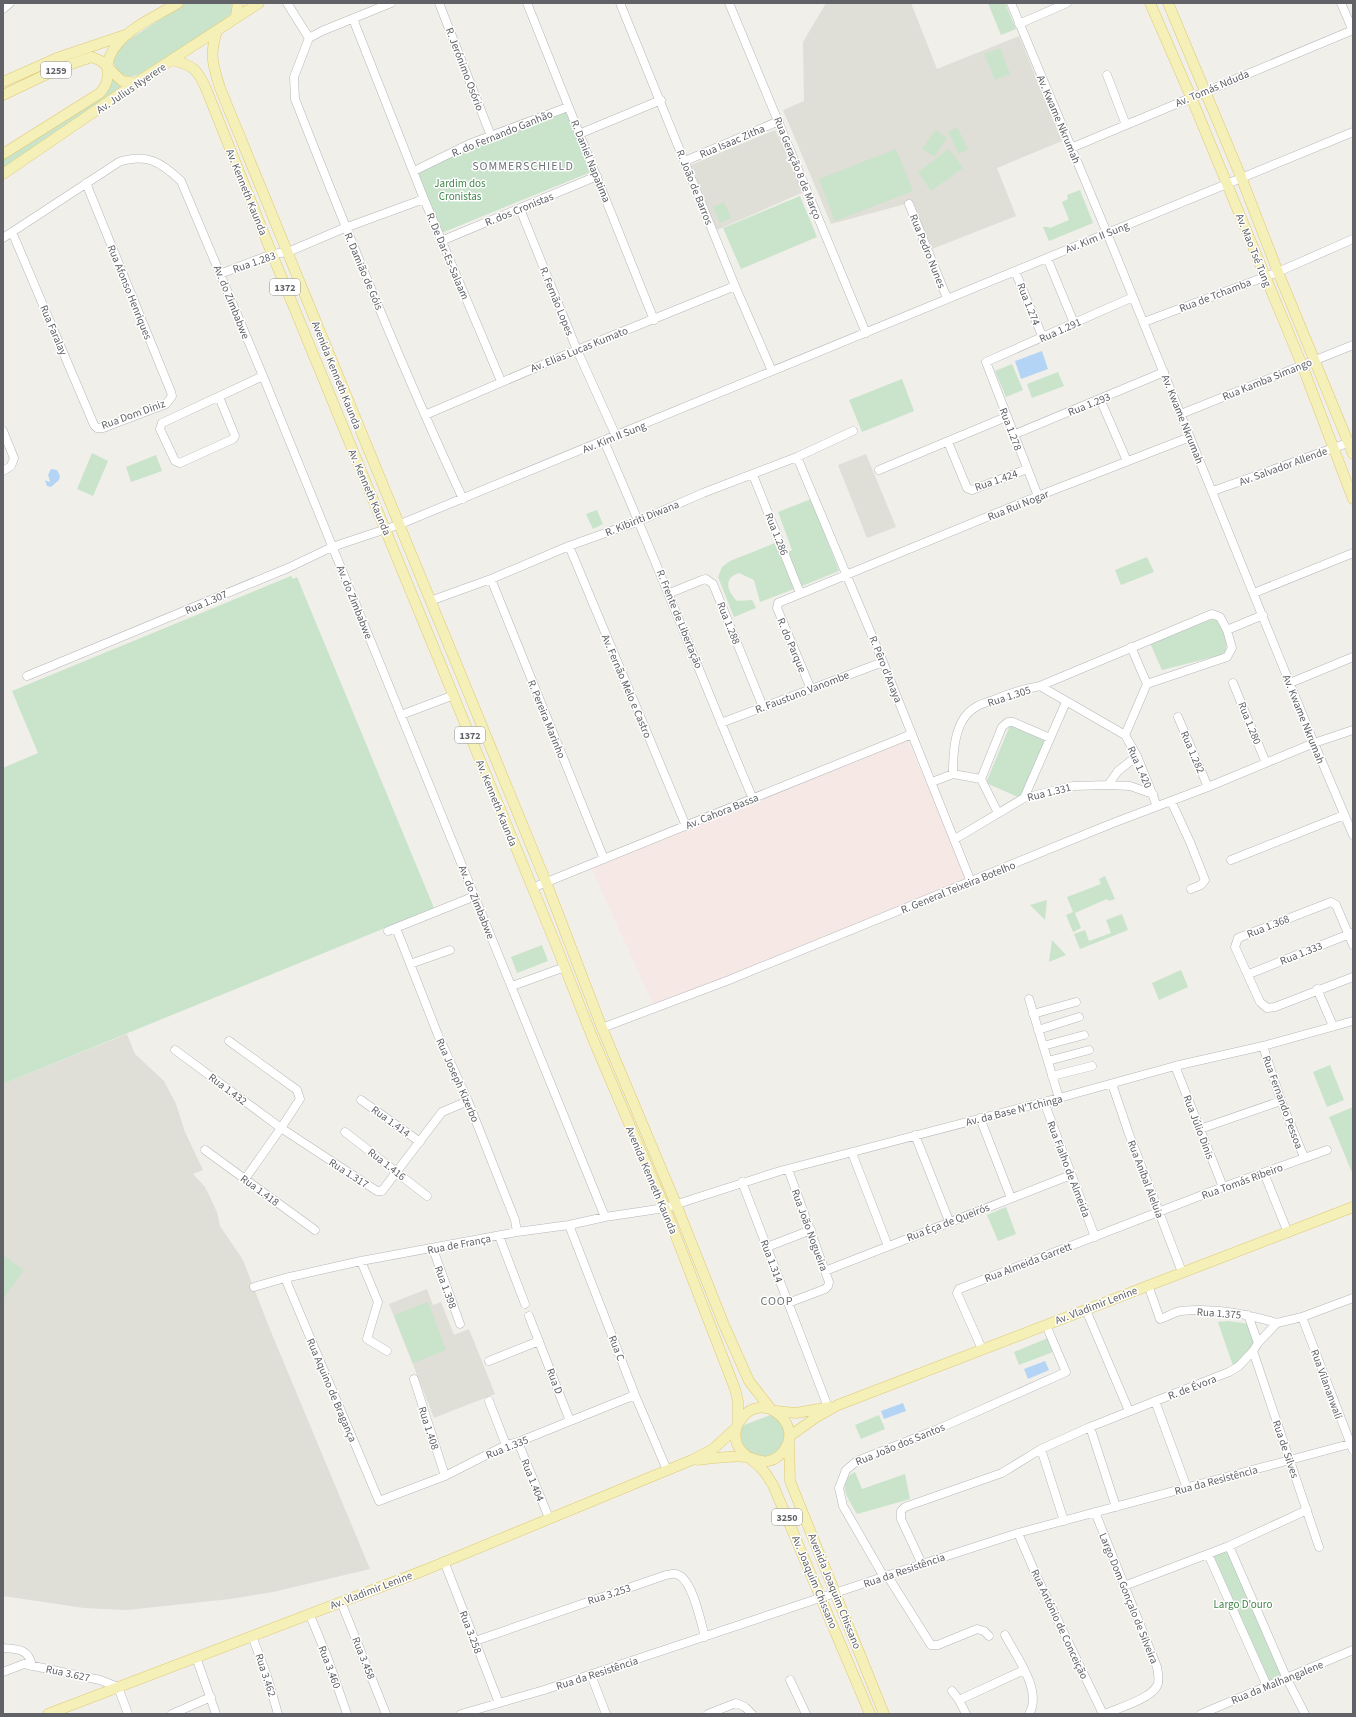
<svg xmlns="http://www.w3.org/2000/svg" width="1356" height="1717" font-family="'Source Sans 3',sans-serif">
<rect width="100%" height="100%" fill="#f0efe9"/>
<path fill="#dfded7" d="M826,3H911L937,69L1019,36L1062,141L997,168L1016,216L932,249L913,202L831,224L783,110L804,101L803,42Z
M775,130L806,191L717,230L691,165Z
M866,454L896,527L867,538L838,465Z
M127,1034L135,1054L164,1081L176,1104L185,1132L203,1170L193,1174L205,1187L217,1212L220,1226L243,1260L269,1327L370,1569L273,1592L230,1599L127,1610L84,1608L3,1596V1084Z
M427,1289L433,1305L441,1302L454,1335L469,1329L495,1394L434,1418L389,1304Z"/>
<path fill="#f6e8e5" d="M907,739L970,882L654,1006L591,868Z"/>
<path fill="#c9e4cb" d="M184,3H235L231,14L222,22L138,75C126,79 115,73 113,60L120,46Z
M988,3H1005L1016,29L1001,35Z
M1000,48L1010,74L995,80L984,54Z
M113,78L128,85L3,170V160L106,92Z
M565,110L591,172L439,234L414,173Z
M957,127L968,149L959,154L948,132Z
M936,130L947,138L934,157L922,149Z
M896,149L913,191L835,221L819,179Z
M949,149L963,168L931,191L918,172Z
M1080,190L1093,223L1049,241L1043,227H1048L1050,228L1069,220L1062,202L1068,199L1067,195Z
M800,196L817,237L741,269L723,228Z
M724,202L731,218L720,223L713,207Z
M1012,364L1023,390L1006,397L995,371Z
M1058,372L1064,386L1032,398L1027,384Z
M902,379L914,411L862,432L849,400Z
M92,453L108,461L93,496L77,489Z
M156,455L162,471L131,482L126,467Z
M811,499L839,571L802,586L788,552L792,550L778,512Z
M597,510L603,524L593,529L586,514Z
M775,543L794,589L760,602L754,580L739,573C723,578 727,591 737,601L752,600L756,608L734,617L718,577L722,567L730,561Z
M1147,557L1154,572L1121,585L1115,570Z
M291,576L293,579L297,577L434,908L3,1084V768L38,753L12,691Z
M1215,618C1223,626 1229,643 1225,654L1162,670L1150,643Z
M1011,723L1046,738L1020,798L986,783Z
M1105,876L1115,899L1109,901L1107,899L1075,913L1081,928L1073,932L1066,915L1073,912L1067,897L1101,884L1099,879Z
M1047,900L1045,920L1030,905Z
M1122,914L1128,930L1080,949L1074,934L1085,930L1089,941L1111,933L1106,920Z
M1052,940L1066,955L1049,962Z
M542,945L548,961L517,973L511,957Z
M1181,970L1188,987L1159,1000L1152,983Z
M1330,1065L1344,1100L1327,1107L1313,1072Z
M1353,1107V1175L1329,1117Z
M1006,1207L1016,1234L998,1241L987,1215Z
M4,1256L24,1270L3,1299V1257Z
M428,1302L446,1350L413,1363L394,1315Z
M1228,1321L1250,1324L1256,1342L1242,1359L1233,1366L1218,1322Z
M1048,1338L1053,1352L1019,1365L1014,1352Z
M773,1414L789,1422L781,1451L760,1458H754L737,1439L741,1426Z
M879,1415L885,1429L861,1439L855,1425Z
M855,1472L862,1489L905,1474L910,1499L857,1514C849,1500 835,1482 855,1472Z
M1229,1546L1287,1679L1267,1686L1208,1554Z"/>
<path fill="#b4d4f5" d="M1042,351L1048,369L1021,379L1015,361Z
M51,469L57,470L60,476L59,480L51,487L47,486L45,480L49,482L50,481L48,475Z
M1045,1361L1049,1370L1028,1379L1024,1369Z
M903,1403L906,1411L884,1419L881,1411Z"/>
<g fill="none" stroke-linecap="round" stroke-linejoin="round">
<g stroke="#b6b7bb" stroke-width="9">
<path id="minor" d="M287,3L309,38
M439,3L491,136
M527,3L654,320
M620,3L735,286L772,371
M729,3L866,333
M1011,3L1107,233L1314,743L1353,835
M1341,3L1353,31
M3,9L10,3
M353,19L424,199L501,381
M1019,24L1067,3
M309,38L294,77L295,99C348,234 402,368 463,499
M309,38L322,31L391,3
M1107,75L1126,125
M579,134L661,100
M1071,148L1353,30
M685,161L779,121
M414,171L469,144L568,107
M909,204L947,298
M520,209L577,350L616,436
M12,232L94,425L97,428H103L166,404L172,396L171,392L86,183
M3,238L119,162C147,153 161,162 181,181L263,376L605,1217
M441,241L597,176
M1047,258L1074,323
M1015,271L1043,338
M220,274L272,254L288,252L342,229L424,199
M1144,322L1278,272L1353,239
M219,397L235,436L233,439L180,463L175,461L160,429L162,423L263,376
M1100,399L1127,461
M1181,414L1353,345
M425,415L577,350L735,286
M3,431L14,458L11,466L3,471
M1013,435L1164,372
M604,441C656,559 702,680 753,799
M948,442L967,488L972,490L1027,469
M797,457L883,662L971,882
M879,470L1006,417
M753,475L800,593
M1213,491L1353,441
M1038,496L986,362L1133,297
M569,546L686,826
M491,579L604,859
M670,593L702,580L706,579L713,584L763,707
M1254,593L1353,553
M430,601L491,579L569,546L639,521L703,493L797,457L853,431
M1227,630L1263,615
M1131,647L1147,684
M27,676L288,568L332,547L398,525L1353,132
M1233,683L1266,763
M1290,683L1353,657
M1147,684L1125,735L1137,756L1157,806
M1040,686L1125,735
M811,689L777,608L778,603L1038,496L1190,437
M401,715L454,695
M1178,717L1208,787
M721,723L883,662
M953,774L981,779L998,813
M981,779L1002,727L1008,722H1013L1050,738
M932,782L953,774C953,752 954,719 976,707C982,703 989,702 996,699C1010,693 1024,689 1040,686L1212,614L1220,617L1227,630L1232,648L1227,657L1147,684
M1108,785L1118,771L1137,756
M1024,798L1066,702
M1171,801L1190,842L1205,880L1201,885L1191,889
M955,839L1024,798L1073,786L1108,785L1130,786L1153,794
M1231,860L1344,815
M532,888L912,734
M396,928L438,1035L468,1101L515,1220L517,1232
M388,931L475,896
M1353,945L1336,905L1331,902L1238,938L1235,947L1260,1002L1267,1008L1275,1007L1353,977
M410,964L450,950
M1249,974L1352,933
M512,986L565,967
M1317,989L1333,1026
M1029,999L1059,1098
M1033,1014L1076,1002
M602,1028L729,980L1113,823L1208,787L1314,743L1353,730
M1038,1030L1079,1017
M1043,1046L1084,1035
M1263,1046L1281,1101L1304,1157
M175,1050L281,1128L300,1099L297,1090L229,1041
M1048,1061L1089,1050
M1175,1066L1223,1187
M1052,1076L1092,1066
M1112,1084L1129,1134L1182,1272
M361,1100L420,1142
M1044,1102L1095,1237
M980,1118L1011,1198
M1200,1129L1281,1101
M345,1132L427,1196
M915,1135L949,1221
M205,1150L315,1230
M852,1153L888,1246
M788,1169L829,1282L828,1286L825,1289L788,1303
M1264,1173L1288,1233
M245,1179L281,1128L377,1191H382L442,1112L468,1101
M742,1182L828,1407
M569,1225L635,1395L667,1470
M499,1236L525,1304
M767,1247L811,1230
M433,1249L460,1324
M361,1261L378,1302L367,1339L387,1351
M825,1271L1071,1175
M285,1278L379,1501L445,1476L506,1445L518,1442L635,1395
M1148,1285L1160,1319C1167,1317 1174,1312 1181,1311C1213,1307 1247,1314 1277,1323
M254,1287L285,1278L361,1261L517,1232L569,1225L605,1217L665,1208L780,1171L1059,1098L1175,1066L1263,1046L1353,1021
M1086,1310L1129,1411
M1248,1315L1258,1343
M529,1316L570,1421
M1302,1317L1353,1450
M1277,1323L1302,1317L1353,1298
M982,1349L957,1293L959,1289L1223,1187L1327,1150
M1253,1351L1319,1547
M489,1361L539,1341
M414,1379L445,1476
M489,1401L506,1445
M1155,1401L1187,1488
M1090,1427L1116,1507
M518,1442L549,1518
M1041,1449L1064,1521
M1095,1512L1157,1667C1158,1673 1160,1681 1157,1686C1150,1699 1118,1708 1105,1714
M1018,1533L1036,1575L1103,1714
M1229,1546L1287,1679L1305,1714
M1208,1554L1267,1686
M444,1561L499,1703
M922,1564L901,1519V1511L905,1507L1002,1473L1041,1449L1090,1427L1229,1372L1239,1366L1253,1351L1258,1343L1277,1323
M887,1575L931,1645H938L977,1629L984,1631L989,1636
M884,1577L843,1506L839,1488L846,1470L857,1461L938,1429L1066,1372L1046,1325
M1124,1586L1229,1546L1307,1510
M341,1602L386,1714
M312,1620L328,1659L347,1714
M1005,1635C1016,1656 1043,1691 1029,1714
M252,1636L267,1676L278,1714
M475,1641L666,1575C669,1575 673,1573 675,1574C692,1575 701,1623 705,1637
M3,1648C18,1649 29,1649 32,1666
M196,1657L216,1714
M3,1672L24,1664L100,1680L118,1687L128,1714
M591,1675L606,1714
M790,1680L806,1714
M952,1691L959,1700L966,1714
M959,1700L1024,1670
M172,1714L211,1697
M461,1714L544,1690L922,1564L1018,1533L1353,1443
M708,1714L736,1703L745,1707L752,1714
M1201,1714L1353,1650"/>
</g>
<g stroke="#e0c972" stroke-width="11">
<path id="major" d="M1150,3L1191,97L1302,365L1353,499
M1168,3L1241,177L1278,272L1353,454
M236,16L238,3
M217,31C209,55 213,65 220,88L546,882L602,1028L676,1204L724,1325L749,1381L770,1408
M171,60C194,65 198,70 207,91L272,254L554,940L593,1039L665,1208L735,1389L738,1401V1424
M3,82L57,58L128,34
M3,95L62,67L92,57L101,61L122,81L136,83
M3,154L100,93C114,76 103,71 110,56C121,30 155,17 178,3
M3,174L136,83L259,3
M776,1411L796,1413L830,1407
M790,1436L815,1418L838,1405L1353,1207
M789,1443L790,1481L884,1714
M698,1460C714,1458 731,1455 747,1457C753,1458 762,1463 768,1461C775,1460 781,1455 785,1449C803,1422 761,1391 742,1418C736,1425 734,1435 737,1444C741,1454 753,1460 761,1468C766,1473 769,1479 773,1485L870,1714
M48,1714L425,1570L692,1460L713,1449L736,1428"/>
</g>
<use href="#minor" stroke="#fff" stroke-width="8"/>
<use href="#major" stroke="#f5efb8" stroke-width="10"/>
</g>
<g text-anchor="middle" stroke-width="3" stroke-linejoin="round" paint-order="stroke">
<g fill="#fff" stroke="#909195" stroke-width="1">
<rect x="41" y="62" width="30" height="16" rx="3"/>
<rect x="270" y="279" width="30" height="16" rx="3"/>
<rect x="455" y="727" width="30" height="16" rx="3"/>
<rect x="772" y="1509" width="30" height="16" rx="3"/>
</g>
<g font-size="10" font-weight="bold" fill="#606267">
<text x="56" y="74">1259</text>
<text x="285" y="291">1372</text>
<text x="470" y="739">1372</text>
<text x="787" y="1521">3250</text>
</g>
<g font-size="11" fill="#606267" stroke="#fff">
<text transform="translate(465 69) rotate(69)" y="4">R. Jerónimo Osório</text>
<text transform="translate(131 88) rotate(-34)" y="4">Av. Julius Nyerere</text>
<text transform="translate(1212 88) rotate(-23)" y="4">Av. Tomás Nduda</text>
<text transform="translate(1059 119) rotate(67)" y="4">Av. Kwame Nkrumah</text>
<text transform="translate(502 133) rotate(-22)" y="4">R. do Fernando Ganhão</text>
<text transform="translate(732 141) rotate(-23)" y="4">Rua Isaac Zitha</text>
<text transform="translate(591 161) rotate(68)" y="4">R. Daniel Napatima</text>
<text transform="translate(798 168) rotate(68)" y="4">Rua Geração 8 de Março</text>
<text transform="translate(695 187) rotate(68)" y="4">R. João de Barros</text>
<text transform="translate(247 192) rotate(68)" y="4">Av. Kenneth Kaunda</text>
<text transform="translate(519 209) rotate(-22)" y="4">R. dos Cronistas</text>
<text transform="translate(1097 237) rotate(-22)" y="4">Av. Kim II Sung</text>
<text transform="translate(1254 250) rotate(68)" y="4">Av. Mao Tsé Tung</text>
<text transform="translate(928 251) rotate(68)" y="4">Rua Pedro Nunes</text>
<text transform="translate(448 256) rotate(67)" y="4">R. De Dar-Es-Salaam</text>
<text transform="translate(254 262) rotate(-19)" y="4">Rua 1.283</text>
<text transform="translate(364 271) rotate(67)" y="4">R. Damião de Góis</text>
<text transform="translate(130 292) rotate(68)" y="4">Rua Afonso Henriques</text>
<text transform="translate(1215 295) rotate(-21)" y="4">Rua de Tchamba</text>
<text transform="translate(557 301) rotate(68)" y="4">R. Fernão Lopes</text>
<text transform="translate(232 302) rotate(68)" y="4">Av. do Zimbabwe</text>
<text transform="translate(1029 304) rotate(68)" y="4">Rua 1.274</text>
<text transform="translate(54 330) rotate(67)" y="4">Rua Faralay</text>
<text transform="translate(1060 330) rotate(-24)" y="4">Rua 1.291</text>
<text transform="translate(579 349) rotate(-22)" y="4">Av. Elias Lucas Kumato</text>
<text transform="translate(337 375) rotate(68)" y="4">Avenida Kenneth Kaunda</text>
<text transform="translate(1267 379) rotate(-22)" y="4">Rua Kamba Simango</text>
<text transform="translate(1089 404) rotate(-22)" y="4">Rua 1.293</text>
<text transform="translate(133 414) rotate(-20)" y="4">Rua Dom Diniz</text>
<text transform="translate(1183 419) rotate(68)" y="4">Av. Kwame Nkrumah</text>
<text transform="translate(1011 429) rotate(69)" y="4">Rua 1.278</text>
<text transform="translate(614 437) rotate(-22)" y="4">Av. Kim Il Sung</text>
<text transform="translate(1283 466) rotate(-20)" y="4">Av. Salvador Allende</text>
<text transform="translate(996 480) rotate(-19)" y="4">Rua 1.424</text>
<text transform="translate(370 492) rotate(67)" y="4">Av. Kenneth Kaunda</text>
<text transform="translate(1018 505) rotate(-22)" y="4">Rua Rui Nogar</text>
<text transform="translate(642 518) rotate(-22)" y="4">R. Kibiriti Diwana</text>
<text transform="translate(777 534) rotate(68)" y="4">Rua 1.286</text>
<text transform="translate(206 602) rotate(-23)" y="4">Rua 1.307</text>
<text transform="translate(355 602) rotate(68)" y="4">Av. do Zimbabwe</text>
<text transform="translate(680 619) rotate(68)" y="4">R. Frente de Libertação</text>
<text transform="translate(729 623) rotate(68)" y="4">Rua 1.288</text>
<text transform="translate(792 645) rotate(67)" y="4">R. do Parque</text>
<text transform="translate(886 669) rotate(68)" y="4">R. Pêro d'Anaya</text>
<text transform="translate(627 686) rotate(67)" y="4">Av. Fernão Melo e Castro</text>
<text transform="translate(802 692) rotate(-21)" y="4">R. Faustuno Vanombe</text>
<text transform="translate(1009 696) rotate(-18)" y="4">Rua 1.305</text>
<text transform="translate(547 719) rotate(68)" y="4">R. Pereira Marinho</text>
<text transform="translate(1304 719) rotate(68)" y="4">Av. Kwame Nkrumah</text>
<text transform="translate(1250 723) rotate(68)" y="4">Rua 1.280</text>
<text transform="translate(1193 752) rotate(67)" y="4">Rua 1.282</text>
<text transform="translate(1140 767) rotate(66)" y="4">Rua 1.420</text>
<text transform="translate(1049 792) rotate(-14)" y="4">Rua 1.331</text>
<text transform="translate(497 803) rotate(68)" y="4">Av. Kenneth Kaunda</text>
<text transform="translate(722 811) rotate(-22)" y="4">Av. Cahora Bassa</text>
<text transform="translate(958 887) rotate(-22)" y="4">R. General Teixeira Botelho</text>
<text transform="translate(477 902) rotate(68)" y="4">Av. do Zimbabwe</text>
<text transform="translate(1268 926) rotate(-22)" y="4">Rua 1.368</text>
<text transform="translate(1301 953) rotate(-22)" y="4">Rua 1.333</text>
<text transform="translate(458 1080) rotate(66)" y="4">Rua Joseph Kizerbo</text>
<text transform="translate(228 1089) rotate(37)" y="4">Rua 1.432</text>
<text transform="translate(1283 1102) rotate(70)" y="4">Rua Fernando Pessoa</text>
<text transform="translate(1014 1110) rotate(-14)" y="4">Av. da Base N'Tchinga</text>
<text transform="translate(391 1121) rotate(36)" y="4">Rua 1.414</text>
<text transform="translate(1199 1127) rotate(69)" y="4">Rua Júlio Dinis</text>
<text transform="translate(387 1164) rotate(38)" y="4">Rua 1.416</text>
<text transform="translate(1069 1169) rotate(69)" y="4">Rua Fialho de Almeida</text>
<text transform="translate(349 1173) rotate(33)" y="4">Rua 1.317</text>
<text transform="translate(1146 1179) rotate(69)" y="4">Rua Aníbal Aleluia</text>
<text transform="translate(652 1180) rotate(67)" y="4">Avenida Kenneth Kaunda</text>
<text transform="translate(1242 1181) rotate(-20)" y="4">Rua Tomás Ribeiro</text>
<text transform="translate(260 1190) rotate(36)" y="4">Rua 1.418</text>
<text transform="translate(948 1222) rotate(-21)" y="4">Rua Éça de Queirós</text>
<text transform="translate(810 1230) rotate(70)" y="4">Rua João Nogueira</text>
<text transform="translate(459 1244) rotate(-11)" y="4">Rua de França</text>
<text transform="translate(772 1261) rotate(69)" y="4">Rua 1.314</text>
<text transform="translate(1028 1262) rotate(-21)" y="4">Rua Almeida Garrett</text>
<text transform="translate(446 1287) rotate(70)" y="4">Rua 1.398</text>
<text transform="translate(1096 1305) rotate(-21)" y="4">Av. Vladimir Lenine</text>
<text transform="translate(1219 1313) rotate(4)" y="4">Rua 1.375</text>
<text transform="translate(617 1348) rotate(69)" y="4">Rua C</text>
<text transform="translate(555 1381) rotate(69)" y="4">Rua D</text>
<text transform="translate(1327 1384) rotate(70)" y="4">Rua Vilananwali</text>
<text transform="translate(1192 1387) rotate(-21)" y="4">R. de Évora</text>
<text transform="translate(332 1390) rotate(67)" y="4">Rua Aquino de Bragança</text>
<text transform="translate(429 1428) rotate(72)" y="4">Rua 1.408</text>
<text transform="translate(900 1444) rotate(-22)" y="4">Rua João dos Santos</text>
<text transform="translate(507 1447) rotate(-22)" y="4">Rua 1.335</text>
<text transform="translate(1286 1449) rotate(71)" y="4">Rua de Silves</text>
<text transform="translate(533 1480) rotate(68)" y="4">Rua 1.404</text>
<text transform="translate(1216 1480) rotate(-15)" y="4">Rua da Resistência</text>
<text transform="translate(904 1570) rotate(-19)" y="4">Rua da Resistência</text>
<text transform="translate(815 1582) rotate(67)" y="4">Av. Joaquim Chissano</text>
<text transform="translate(371 1590) rotate(-21)" y="4">Av. Vladimir Lenine</text>
<text transform="translate(835 1591) rotate(68)" y="4">Avenida Joaquim Chissano</text>
<text transform="translate(609 1594) rotate(-18)" y="4">Rua 3.253</text>
<text transform="translate(1129 1598) rotate(68)" y="4">Largo Dom Gonçalo de Silveira</text>
<text transform="translate(1060 1624) rotate(65)" y="4">Rua António de Conceição</text>
<text transform="translate(471 1632) rotate(69)" y="4">Rua 3.258</text>
<text transform="translate(364 1658) rotate(68)" y="4">Rua 3.458</text>
<text transform="translate(330 1667) rotate(69)" y="4">Rua 3.460</text>
<text transform="translate(68 1673) rotate(12)" y="4">Rua 3.627</text>
<text transform="translate(597 1673) rotate(-18)" y="4">Rua da Resistência</text>
<text transform="translate(266 1675) rotate(72)" y="4">Rua 3.462</text>
<text transform="translate(1277 1682) rotate(-22)" y="4">Rua da Malhangalene</text>
</g>
<g font-size="11" fill="#42834a" stroke="#fff">
<text x="460" y="187">Jardim dos<tspan x="460" dy="13">Cronistas</tspan></text>
<text x="1243" y="1608">Largo D'ouro</text>
</g>
<g font-size="12" letter-spacing="1" fill="#717479" stroke="#fff">
<text x="523" y="170">SOMMERSCHIELD</text>
<text x="777" y="1305">COOP</text>
</g>
</g>
<rect width="1356" height="1717" fill="none" stroke="#606267" stroke-width="8"/>
</svg>
